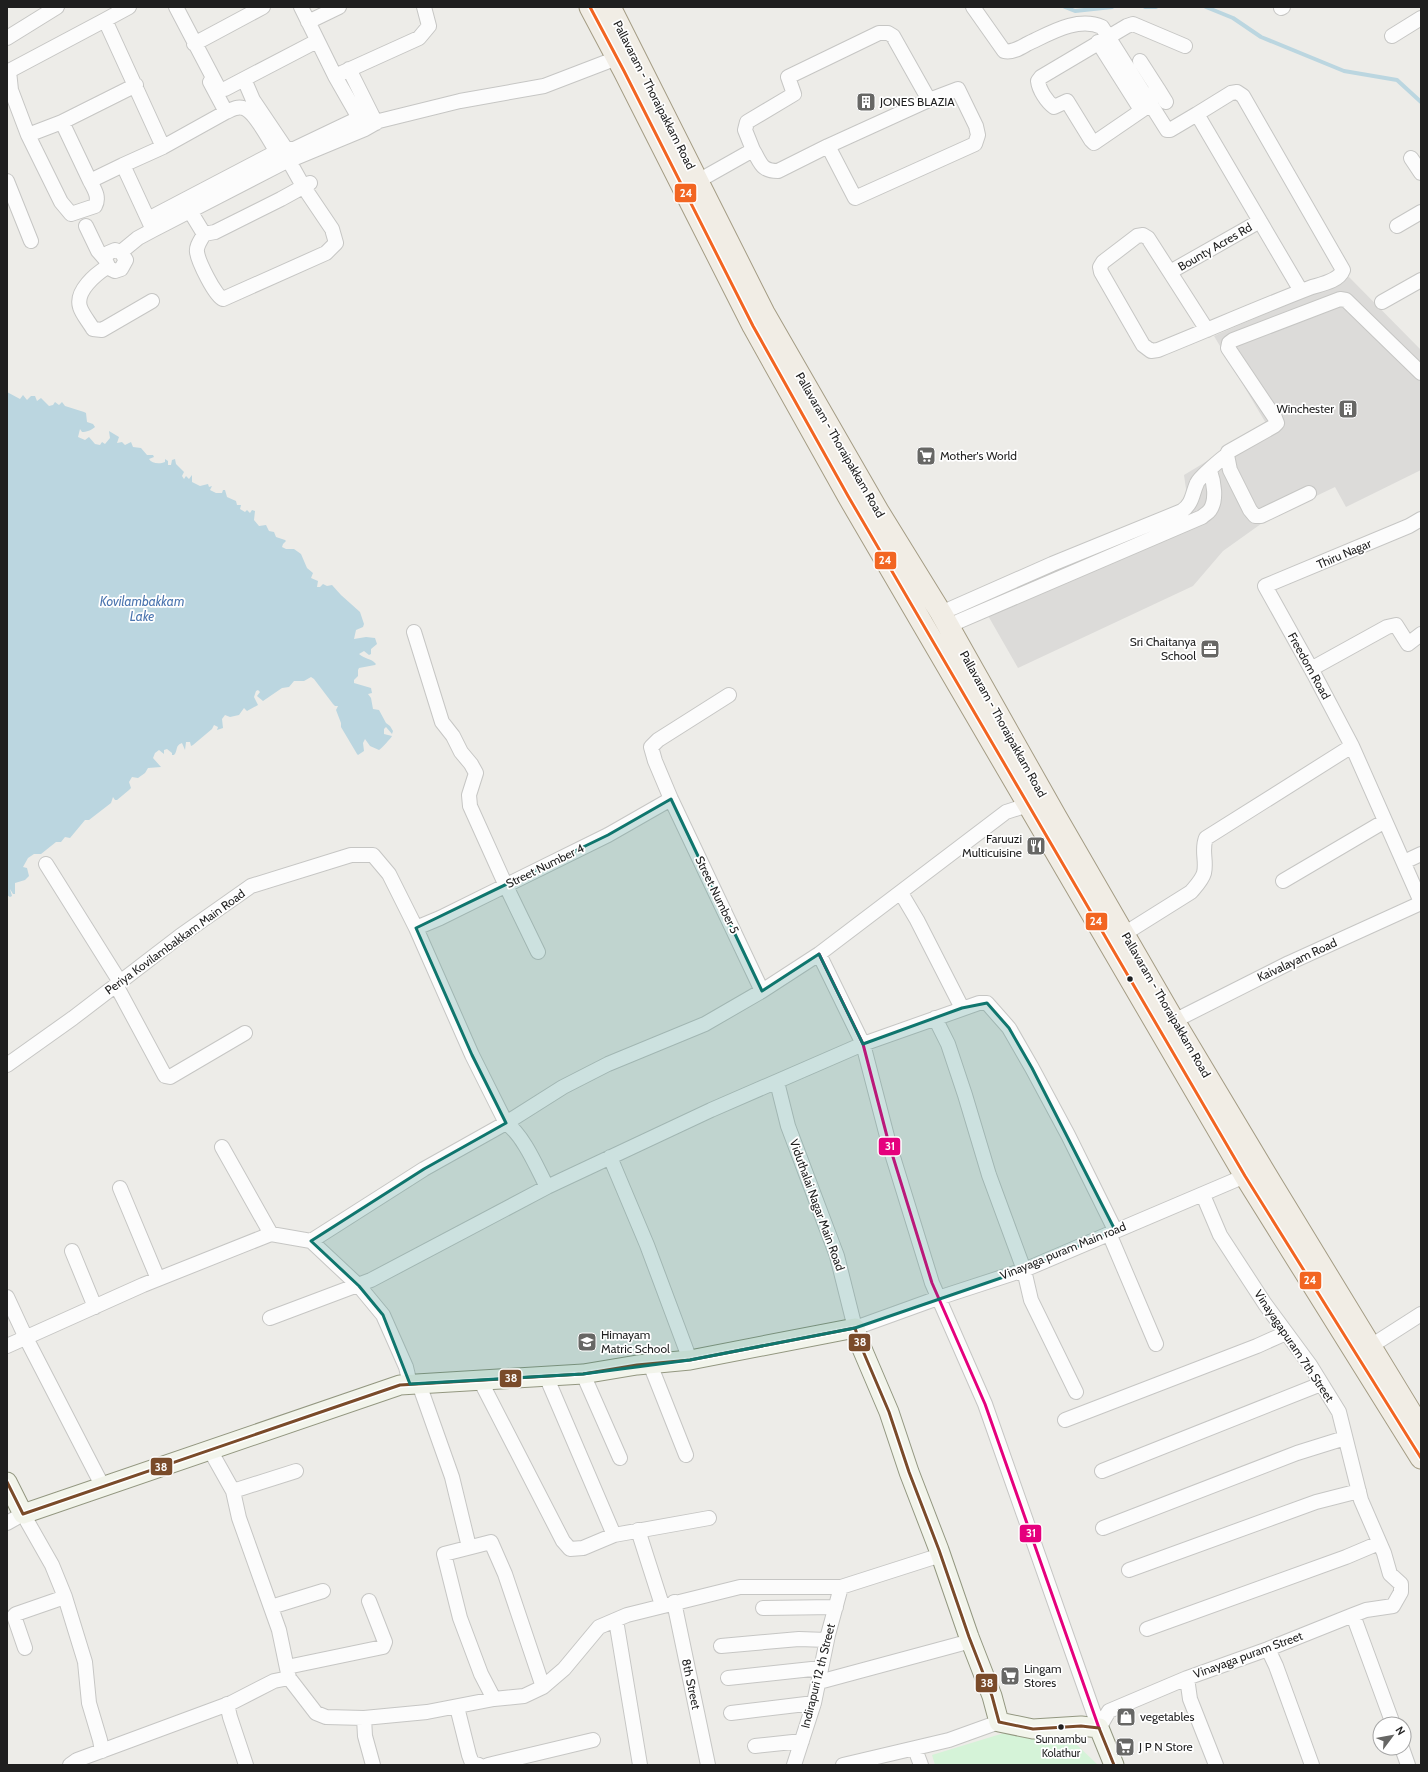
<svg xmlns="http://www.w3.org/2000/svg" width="1428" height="1772" font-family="Cabin,sans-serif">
<rect width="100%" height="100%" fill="#edece8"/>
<path fill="#dcdbd9" d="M1349,277L1421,350V470L1346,507L1335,487L1289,509L1265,521L1223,551L1193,586L1018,668L975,593L1188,503L1184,475L1267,425L1214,336Z"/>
<path fill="#d5f3d8" d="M1004,1733L1044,1736L1075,1743L1098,1765H935L932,1755Z"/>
<path fill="#bbd6e0" d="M7,392L20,399L23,395L27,400L31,396H35L37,401L41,398L49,406L53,405L55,402L59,405L62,402L65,406L84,412L86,413L87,422L93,424L95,427C92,430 86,432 82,432L80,429L78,437L85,440L89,437L95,444L100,445L102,442L105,444L110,438L109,431L119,437L117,443L122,442L125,445L131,442L133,447L141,448L147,455H153L154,457L149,459C152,464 160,464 165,462V459L168,461V465H171L172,460L175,459L176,464L184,472L182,476L184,479L186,476L189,479L192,475V482L200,486L208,484L209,487L212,486L210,490L216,493H222L223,490H225L227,497L236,501L237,505H241L240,509L245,512L247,510L250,513L252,510L255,511L254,520L259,526L266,525L269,531L274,532L276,537L285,540L286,541L283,544L282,547L286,549H294L301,554L307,568L313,573L311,578L318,581L317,587H320L323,584L327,586L332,585L341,595L360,612L364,624L363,627L356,630L354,639L366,637L375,638L377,644L371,649V654L369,655L364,651L359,654C364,659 371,658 376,664L375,665L359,668L358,670V676L354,680V683L371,688L372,693L368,694L371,698L373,709L379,710L386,723L390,726L393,731L392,734L386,727L384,729V734L392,736C391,738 381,749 379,750L370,746L365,739L363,743L364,751L358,755L357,754L341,727V723L336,710L338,706H335L333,704L314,679L311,677L304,681H294L289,687L282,688L263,701L257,696L260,692L258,690L256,691L254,697L258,705L247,711L244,708L239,715L230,717L225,715L222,719L223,728L217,730L218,727L214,725L212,729L193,745L191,746L190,742H186L185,750L182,743C175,745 178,751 174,755H172V753L167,749L164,750V754L159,750L155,753L153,758L161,767L148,768L145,773L138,778L132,777L129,782L131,788L129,790L117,800H115L113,797L111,803L89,820H85L70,838L65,837L61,842H56L41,854H34L28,858L23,867L27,868L29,876L25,880L15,883V894H13L10,889L12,896L10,897L7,895Z"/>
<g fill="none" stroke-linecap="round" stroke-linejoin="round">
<path stroke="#bbd6e0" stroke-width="4" d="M1065,7L1075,11L1112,7
M1145,7H1156
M1206,7L1233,18L1261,37L1344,71L1397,80L1421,102"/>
<g stroke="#c6c6c4" stroke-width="16">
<path id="street" d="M129,7L105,20L163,147
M176,7L219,89H225L244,79L253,100L286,149H294L359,118
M301,7L335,76L363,125
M973,7L1004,51C1012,53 1020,48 1027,44C1049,34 1077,16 1102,27L1167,130H1170L1197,114L1301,291
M1281,8L1283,7
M308,22L339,7
M1392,36L1421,18
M7,38L57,7
M1098,42L1141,110
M194,44L263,7
M1140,61L1158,89L1146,97
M349,69L376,123
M335,76L419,38L429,26L424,7
M244,79L317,41
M210,82L226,112C231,110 237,106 243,108C256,111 276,152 283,163
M136,85L62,122L90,181L123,165L153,230
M1158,89L1166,102
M1151,104L1094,143L1091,140L1067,101L1054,107C1047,102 1039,90 1038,81L1041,77L1127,26L1133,24L1185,46
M1197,114L1231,93L1237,92L1243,96L1343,270C1339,281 1322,284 1312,287C1260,307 1210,329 1158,350L1151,351L1143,345L1101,272L1100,267L1103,262L1137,236L1143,235L1148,238L1207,330
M62,122L28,135L61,202L71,214L95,206C100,197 94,189 90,181
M28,135L11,90L9,71L105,20
M828,146L929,100
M1411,158L1421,173
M123,165L163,147L226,112
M7,181L31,241
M698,181L753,150L745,130L747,122L794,94L788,77L879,33H888L893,36L929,100L958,89L976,126L978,135L975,144L855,198L828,146L778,171C761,171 761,163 753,150
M190,211L204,234L215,232L281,199L310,183
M148,219L276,152
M86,226L98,251L105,259L109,268L115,271L121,269L126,260L121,252L115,250L108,253L105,259
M1397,226L1421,212
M204,234C201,240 196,246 197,252C198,261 215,296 223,299L326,253L336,243L332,229L303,186L289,161
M121,252L138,238L153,230L283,163L365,129L379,121L460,101L544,86L617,58L624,53
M107,267C96,274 75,291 80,307C82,314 89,322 93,329L102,330L152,301
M1170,272L1260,221
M1382,302L1421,280
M1227,455L1230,470L1250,510L1255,516H1261L1309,493
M941,613L1052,564L1182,511C1193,503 1192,494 1197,483C1199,478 1222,458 1227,455L1228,452L1274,426L1277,423L1275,418L1228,348L1229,343L1233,340L1340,299L1346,300L1421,373
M948,626L1202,517C1204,515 1208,513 1210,510C1217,500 1214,482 1210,471
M414,632L442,722L453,736L461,752L471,764L476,773L469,795L470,806L506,886L538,952
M1311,669L1387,627L1396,625L1408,644L1421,634
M729,695L658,740L651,747L655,761L671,799L762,991
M1352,746L1314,674L1265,586L1409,526L1421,519
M1404,862L1421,854
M46,864L120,982
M1283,881L1385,821
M901,893L917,920L962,1008
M416,928L440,918L608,835L671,799
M1124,934L1191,892C1196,886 1202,880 1204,873C1207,861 1201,850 1206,838L1352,746L1421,902
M819,954L863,1044L889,1144L932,1283L985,1404L1099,1728
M116,985L165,1076L170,1077L245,1033
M935,1018L948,1044L965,1095L989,1175L1024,1270L1031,1300L1076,1392
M1174,1021L1289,963L1421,903
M7,1065L73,1018L180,936L251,886L351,855H373L389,874L416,928L472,1055L506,1123C524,1136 537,1168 547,1187
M777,1082L788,1126L837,1256L855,1328L938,1298L1024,1270L1252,1173
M222,1147L271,1234
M610,1157L647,1245L690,1360
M120,1188L158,1279
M1111,1233V1238L1156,1344
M311,1241L424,1169L506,1123L563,1087L608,1064L705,1024L762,991L819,954L1006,812L1028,805
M72,1251L95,1307
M7,1297L26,1338L103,1487
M270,1318L371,1280L547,1187L711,1110L863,1044L979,1003H987L1009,1028L1032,1068L1068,1135L1115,1230
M7,1346L143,1285L271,1234L311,1241L359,1286L383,1315L406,1367L410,1384
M1371,1346L1421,1314
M650,1364L686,1455
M583,1374L620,1458
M546,1376L614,1535L709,1518
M480,1380L563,1541L570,1549L583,1548L614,1535
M419,1384L452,1477L469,1547
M1065,1420L1257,1346L1286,1333
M210,1450L233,1491L239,1518L279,1630L289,1678
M1102,1471L1321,1384
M233,1491L296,1471
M7,1523L23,1514L52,1565L65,1597L85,1662L89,1703L100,1740L102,1751
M1103,1528L1297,1453L1345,1438
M638,1530L662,1605
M1129,1570L1316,1502L1359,1491
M674,1602L708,1765
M271,1607L323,1591
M763,1608L836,1607
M1353,1615L1393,1724
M616,1620L640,1765
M1147,1629L1346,1557L1379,1543
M721,1646L799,1639L827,1640
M25,1648L14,1616L16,1614L65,1597
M1268,1649L1276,1666L1312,1765
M287,1667L383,1647L385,1642L369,1601
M728,1678L821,1668
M1187,1678L1190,1699L1216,1765
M819,1682L971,1641
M494,1699L481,1674L460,1618L444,1554L491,1542L505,1574L543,1687
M227,1704L230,1717L246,1765
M457,1707L469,1755L472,1763L479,1765
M731,1713L814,1703
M364,1718L365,1736L373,1765
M1099,1728L1109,1711L1187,1678L1268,1649L1353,1615L1366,1610L1393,1606L1401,1592V1584L1390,1574L1384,1553L1361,1500L1339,1412L1310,1365L1265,1304L1220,1235L1203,1195
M755,1746L802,1741
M1402,1748L1408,1765
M915,1749L921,1765
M70,1765L77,1760L231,1703L274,1681L289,1678L316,1713L326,1717L364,1718L427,1712L494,1699L524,1696L543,1687L564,1669L599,1627L627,1615L740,1587H841L941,1555
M488,1765L593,1740
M794,1765L814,1703L828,1635L841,1587
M843,1765L949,1740L999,1722"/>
</g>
<g stroke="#939780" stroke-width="21">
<path id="secondary" d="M7,1482L23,1514L400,1385L583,1374L637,1365L690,1360L855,1328L860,1344L889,1412L909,1472L939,1550L969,1637L992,1696L999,1722L1033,1729L1081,1726L1099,1728L1114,1765"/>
</g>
<g stroke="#a49c84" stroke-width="23">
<path id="primary" d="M590,7L624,71L753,326L848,496L1245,1176L1421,1458
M610,7L764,313L878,511L941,613L1056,817L1174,1021L1271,1183L1421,1429"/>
</g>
<use href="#street" stroke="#fcfcfc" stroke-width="14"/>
<use href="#secondary" stroke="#f2f4eb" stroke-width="19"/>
<use href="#primary" stroke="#f1ede5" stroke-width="21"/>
<g stroke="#fff" stroke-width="6">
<path id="bus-1" d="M590,7L624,71L753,326L848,496L1245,1176L1421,1458"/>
</g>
<g stroke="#fff" stroke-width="6">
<path id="bus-2" d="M819,954L863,1044L889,1144L932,1283L985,1404L1099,1728"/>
</g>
<g stroke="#fff" stroke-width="6">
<path id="bus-3" d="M7,1482L23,1514L400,1385L583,1374L637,1365L690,1360L855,1328L860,1344L889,1412L909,1472L939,1550L969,1637L992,1696L999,1722L1033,1729L1081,1726L1099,1728L1114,1765"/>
</g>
<use href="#bus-1" stroke="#f26522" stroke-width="3"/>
<use href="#bus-2" stroke="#e5007d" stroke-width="3"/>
<use href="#bus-3" stroke="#7a4b2a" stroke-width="3"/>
</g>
<path fill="#0f766e" fill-opacity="0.2" stroke="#0f766e" stroke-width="3" stroke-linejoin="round" d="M671,799L762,991L819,954L863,1044L962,1008L987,1003L1009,1028L1032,1068L1115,1230L1024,1270L855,1328L690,1360L583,1374L410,1384L383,1315L359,1286L311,1241L424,1169L506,1123L472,1055L416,928L608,835Z"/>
<defs>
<g id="building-square" transform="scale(1)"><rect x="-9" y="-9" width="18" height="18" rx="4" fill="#676765" stroke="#fff"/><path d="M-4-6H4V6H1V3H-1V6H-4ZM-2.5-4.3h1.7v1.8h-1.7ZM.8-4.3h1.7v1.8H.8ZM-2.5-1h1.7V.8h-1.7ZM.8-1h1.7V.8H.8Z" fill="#fff"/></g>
<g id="supermarket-square" transform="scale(1)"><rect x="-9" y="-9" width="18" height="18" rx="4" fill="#676765" stroke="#fff"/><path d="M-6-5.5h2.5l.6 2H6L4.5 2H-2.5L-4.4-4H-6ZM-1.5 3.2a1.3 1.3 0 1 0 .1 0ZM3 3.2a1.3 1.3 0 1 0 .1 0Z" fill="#fff"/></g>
<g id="office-square" transform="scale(1)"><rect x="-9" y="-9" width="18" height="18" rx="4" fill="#676765" stroke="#fff"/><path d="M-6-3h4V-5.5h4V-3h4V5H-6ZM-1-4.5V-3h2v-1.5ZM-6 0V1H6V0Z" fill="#fff"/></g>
<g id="restaurant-square" transform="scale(1)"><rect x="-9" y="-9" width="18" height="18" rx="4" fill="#676765" stroke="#fff"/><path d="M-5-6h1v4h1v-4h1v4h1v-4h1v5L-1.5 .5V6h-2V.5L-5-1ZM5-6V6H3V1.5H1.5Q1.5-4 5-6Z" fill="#fff"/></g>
<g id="school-square" transform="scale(1)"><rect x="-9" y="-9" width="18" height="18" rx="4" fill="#676765" stroke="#fff"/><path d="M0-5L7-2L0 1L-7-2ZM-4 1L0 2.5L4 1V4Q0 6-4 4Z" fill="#fff"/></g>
<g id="shop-square" transform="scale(1)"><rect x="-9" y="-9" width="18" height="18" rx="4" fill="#676765" stroke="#fff"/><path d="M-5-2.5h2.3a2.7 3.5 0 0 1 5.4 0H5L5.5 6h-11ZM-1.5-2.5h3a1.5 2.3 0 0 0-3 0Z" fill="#fff"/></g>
</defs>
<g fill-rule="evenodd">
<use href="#building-square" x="866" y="102"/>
<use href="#building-square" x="1348" y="409"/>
<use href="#supermarket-square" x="926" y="456"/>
<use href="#office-square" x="1210" y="649"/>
<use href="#restaurant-square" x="1036" y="846"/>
<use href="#school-square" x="587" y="1342"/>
<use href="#supermarket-square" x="1010" y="1676"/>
<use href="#shop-square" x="1126" y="1717"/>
<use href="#supermarket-square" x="1125" y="1747"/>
</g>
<g fill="#1f1f1f" stroke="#fff" stroke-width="1.5">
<circle cx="1130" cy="979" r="3.5"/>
<circle cx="1061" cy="1727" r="3.5"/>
</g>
<g text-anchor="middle" stroke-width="3.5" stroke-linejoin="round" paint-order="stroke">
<g font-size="11" fill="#1f1f1f" stroke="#fff">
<text x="1061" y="1743">Sunnambu<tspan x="1061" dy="14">Kolathur</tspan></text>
</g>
<g font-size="12" fill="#1f1f1f" stroke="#fff">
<text transform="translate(654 95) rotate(63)" y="4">Pallavaram - Thoraipakkam Road</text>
<text transform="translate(1215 247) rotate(-30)" y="4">Bounty Acres Rd</text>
<text transform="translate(840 445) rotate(60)" y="4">Pallavaram - Thoraipakkam Road</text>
<text transform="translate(1344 554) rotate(-23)" y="4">Thiru Nagar</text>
<text transform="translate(1309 666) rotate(61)" y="4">Freedom Road</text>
<text transform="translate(1003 724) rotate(61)" y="4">Pallavaram - Thoraipakkam Road</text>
<text transform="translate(545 866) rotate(-26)" y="4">Street Number 4</text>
<text transform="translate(717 895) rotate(64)" y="4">Street Number 5</text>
<text transform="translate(175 942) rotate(-36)" y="4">Periya Kovilambakkam Main Road</text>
<text transform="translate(1297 960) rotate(-25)" y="4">Kaivalayam Road</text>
<text transform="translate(1166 1005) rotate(60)" y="4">Pallavaram - Thoraipakkam Road</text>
<text transform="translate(817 1205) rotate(70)" y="4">Viduthalai Nagar Main Road</text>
<text transform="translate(1063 1251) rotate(-22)" y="4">Vinayaga puram Main road</text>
<text transform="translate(1294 1346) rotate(56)" y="4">Vinayagapuram 7th Street</text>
<text transform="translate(1248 1655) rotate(-20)" y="4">Vinayaga puram Street</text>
<text transform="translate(818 1676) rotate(-76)" y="4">Indirapuri 12 th Street</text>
<text transform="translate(691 1684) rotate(78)" y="4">8th Street</text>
</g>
<g font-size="12" fill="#1f1f1f" stroke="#fff" text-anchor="start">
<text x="880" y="106">JONES BLAZIA</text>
<text x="1334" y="413" text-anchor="end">Winchester</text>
<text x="940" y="460">Mother's World</text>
<text x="1196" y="646" text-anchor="end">Sri Chaitanya<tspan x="1196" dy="14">School</tspan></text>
<text x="1022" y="843" text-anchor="end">Faruuzi<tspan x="1022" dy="14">Multicuisine</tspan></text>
<text x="601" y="1339">Himayam<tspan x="601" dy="14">Matric School</tspan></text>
<text x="1024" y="1673">Lingam<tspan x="1024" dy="14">Stores</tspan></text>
<text x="1140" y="1721">vegetables</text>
<text x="1139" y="1751">J P N Store</text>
</g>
<g font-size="13" font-style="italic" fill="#4b75af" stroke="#fff">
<text x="142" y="606">Kovilambakkam<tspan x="142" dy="15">Lake</tspan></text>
</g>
</g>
<g stroke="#fff" stroke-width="1.5">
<rect x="674" y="183" width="23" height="20" rx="4" fill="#f26522"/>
<rect x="874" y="551" width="23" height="19" rx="4" fill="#f26522"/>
<rect x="1085" y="912" width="23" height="19" rx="4" fill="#f26522"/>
<rect x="878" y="1137" width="23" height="19" rx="4" fill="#e5007d"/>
<rect x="1299" y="1271" width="23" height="19" rx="4" fill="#f26522"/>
<rect x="848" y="1333" width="23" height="19" rx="4" fill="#7a4b2a"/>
<rect x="499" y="1369" width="23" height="19" rx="4" fill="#7a4b2a"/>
<rect x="150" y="1457" width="23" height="19" rx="4" fill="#7a4b2a"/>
<rect x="1019" y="1524" width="23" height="19" rx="4" fill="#e5007d"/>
<rect x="975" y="1673" width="23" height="20" rx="4" fill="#7a4b2a"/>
</g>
<g font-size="11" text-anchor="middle" font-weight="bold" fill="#fff">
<text x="686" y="197">24</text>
<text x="885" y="564">24</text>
<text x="1096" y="925">24</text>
<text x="890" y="1150">31</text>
<text x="1310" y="1284">24</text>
<text x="860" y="1346">38</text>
<text x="511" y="1382">38</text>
<text x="161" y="1471">38</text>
<text x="1031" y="1537">31</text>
<text x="987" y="1687">38</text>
</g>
<rect width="1428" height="1772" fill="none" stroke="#1f1f1f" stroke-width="16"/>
<g transform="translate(1392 1736) rotate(58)"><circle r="19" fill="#ffffff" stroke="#a5a5a5"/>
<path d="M0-3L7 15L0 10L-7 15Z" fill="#676765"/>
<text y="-6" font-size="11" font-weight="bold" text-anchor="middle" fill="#1f1f1f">N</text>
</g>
</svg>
